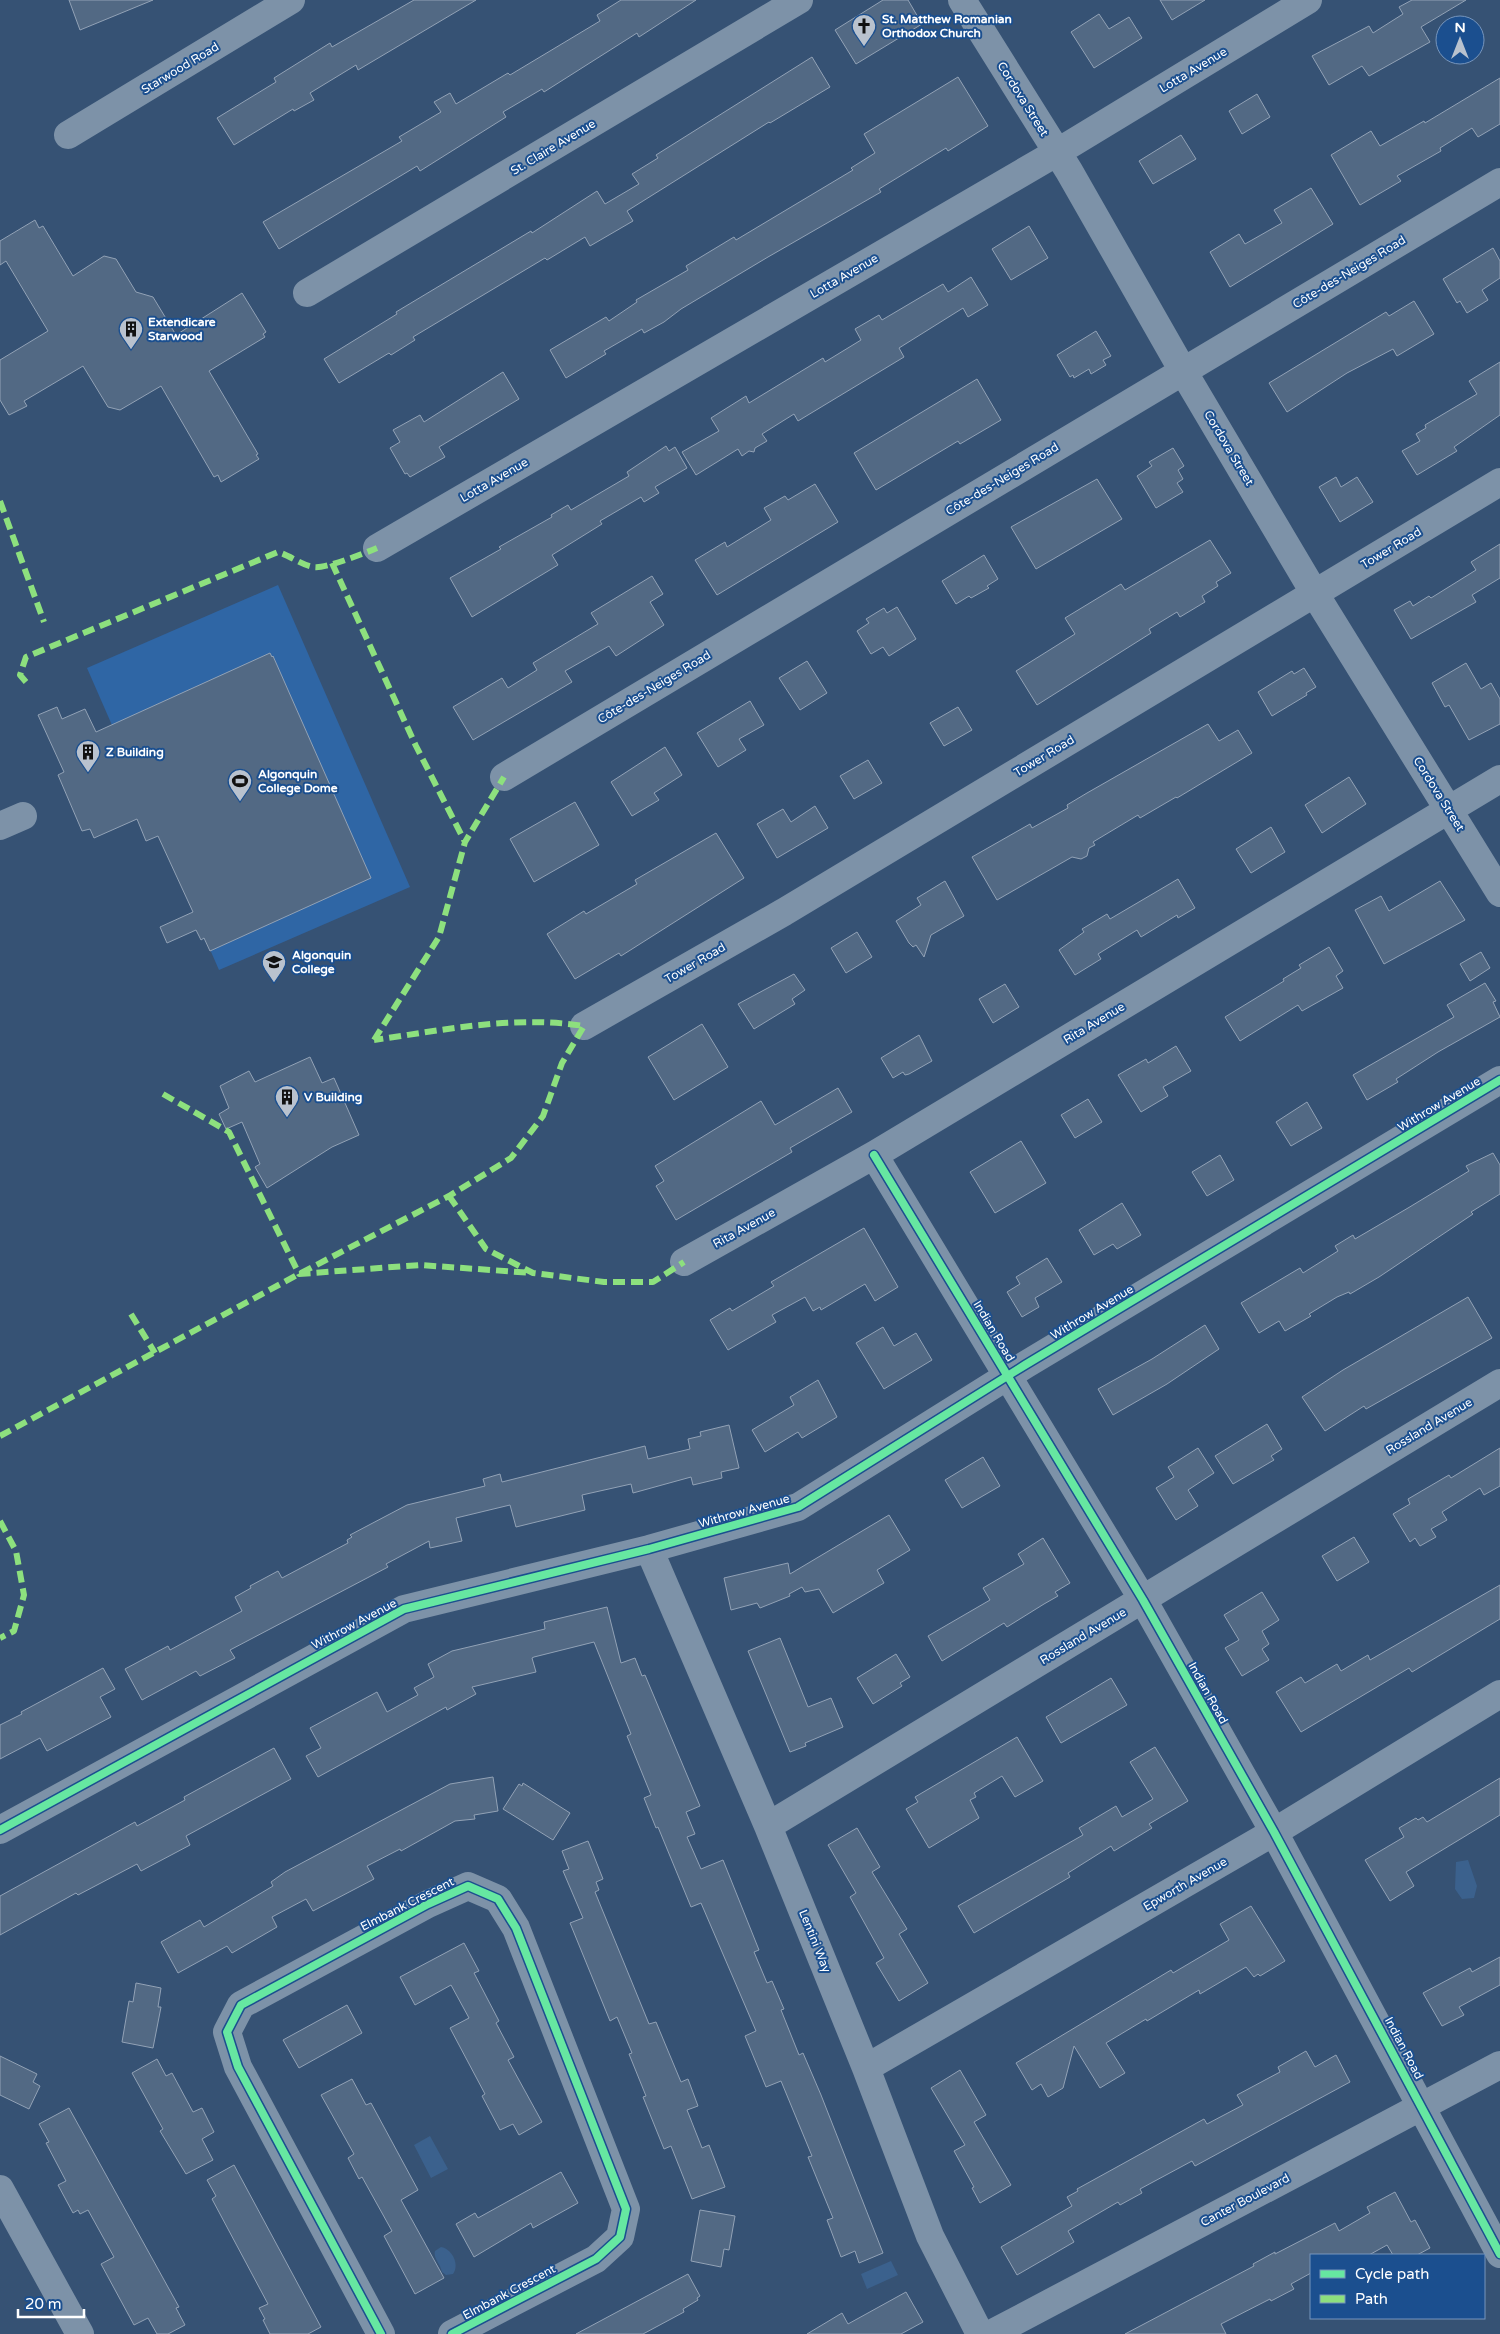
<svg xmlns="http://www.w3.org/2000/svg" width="1500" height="2334" font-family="'Varela Round',sans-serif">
<rect width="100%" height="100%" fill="#365274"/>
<path fill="#2f66a5" d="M278,585L410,887L219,970L87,668Z"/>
<path fill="#3b618d" d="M1468,1860L1477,1886L1474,1898L1462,1899L1455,1889L1456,1862Z
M430,2136L448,2169L431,2178L414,2145Z
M441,2247C452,2249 460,2264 453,2274L446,2275L442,2272C440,2263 433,2258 435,2251Z
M891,2261L898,2275L867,2289L861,2274Z"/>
<path fill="#526984" stroke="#92a2b6" d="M69,0H153L80,30Z
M414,0H476L358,70L356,65L310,93L314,100L294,111L293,109L234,145L217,118L276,82L274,78L330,43L332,47Z
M621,0H696L639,37L637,33L544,92L542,89L503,112L506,117L420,171L417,166L279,249L263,222L402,141L399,137L441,112L434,102L450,93L456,104L508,73L510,75L600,21L597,15Z
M883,0H908L922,24L856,64L835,30Z
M1160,0H1205L1172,20Z
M1412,0H1466L1421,27L1430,42L1369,76L1362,66L1329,85L1312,56L1369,26L1373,33L1403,14L1399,7Z
M1099,14L1109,29L1129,17L1142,38L1094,68L1071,32Z
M812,57L830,87L770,123L769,122L627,211L633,221L590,246L585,237L547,260L545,258L413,337L415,340L391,355L389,353L339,383L324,359L397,314L396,312L531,231L532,233L597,191L605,204L639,184L632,174L658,158L656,155Z
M958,77L988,126L948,151L946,148L879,189L881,192L768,257L681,309L664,322L644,333L642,329L604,351L606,354L566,378L550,350L606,317L609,321L637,302L636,300L688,270L686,266L734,237L736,240L853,170L851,168L875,153L864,134Z
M1500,78V124L1478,137L1472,128L1440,148L1441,151L1397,176L1401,181L1360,205L1331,155L1371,131L1380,146L1424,121L1425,123Z
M1257,94L1270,117L1242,134L1229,111Z
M1181,135L1196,159L1153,184L1139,161Z
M1311,188L1333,224L1230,287L1210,252L1239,234L1245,244L1282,223L1274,210Z
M35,220L39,228L43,226L73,276L104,256L116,259L136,292L153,297L176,335L242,293L266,332L263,334L265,337L209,371L258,454L256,455L259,459L221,482L218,475L214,477L161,386L120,410L108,407L83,366L24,401L27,406L9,415L0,400V360L48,331L6,261L0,265V241Z
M1029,226L1048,258L1011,280L992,249Z
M1493,248L1500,261V278L1482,290L1488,300L1467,313L1460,301L1457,303L1443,279Z
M971,277L988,305L968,317L963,308L899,348L904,357L798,421L794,414L762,434L767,441L755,448L754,452L749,451L742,456L738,449L696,475L682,452L719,431L711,418L746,396L749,403L823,358L825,362L861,340L855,329L879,315L882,320L943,284L948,292Z
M1414,301L1434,334L1397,356L1393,349L1347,373L1287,412L1269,383L1386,312L1389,316Z
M1096,331L1111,356L1103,360L1106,365L1091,374L1089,369L1074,378L1073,375L1070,377L1057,355Z
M1500,362V415L1454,447L1457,451L1417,475L1402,451L1420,441L1416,434L1426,428L1425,425L1477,394L1469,381Z
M503,372L519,399L439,447L445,457L410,477L407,473L405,474L390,448L400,442L393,430L420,415L424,422Z
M977,379L1001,420L960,444L958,441L876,490L854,453Z
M666,446L669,451L675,447L687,468L655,487L659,493L644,502L641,497L600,521L602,524L552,555L558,565L472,617L450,578L501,549L499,547L552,517L551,515L568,505L571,510L629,476L627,472Z
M1173,448L1184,466L1178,470L1183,479L1177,483L1183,492L1156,508L1137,476L1152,466L1149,462Z
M1336,477L1341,487L1357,477L1373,502L1340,522L1319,487Z
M1097,479L1122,519L1036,569L1011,527Z
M815,484L838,522L717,595L695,560L725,542L727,547L771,520L764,508L785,496L788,500Z
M1210,540L1231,573L1216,582L1218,586L1202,596L1205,602L1180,617L1177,612L1149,629L1151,633L1037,705L1016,671L1075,634L1065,618L1121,584L1125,590Z
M1500,544V578L1472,595L1476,602L1411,639L1394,610L1410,601L1413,606L1429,596L1431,598L1476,570L1471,562Z
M984,555L998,579L987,586L989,588L971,598L969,596L956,604L942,581Z
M652,576L663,594L650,602L664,625L616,656L609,646L565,671L572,682L473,740L453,707L502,678L508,688L537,670L533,663L598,624L591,613Z
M897,607L916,639L889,656L883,647L871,654L857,631L869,623L866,619L884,608L887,613Z
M270,653L272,657L273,656L371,878L210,951L204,938L201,940L196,930L167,943L160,927L193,912L158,836L146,841L137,819L94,838L90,829L82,831L58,775L64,772L38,715L57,707L62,719L85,709L96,732Z
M807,661L827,693L800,710L779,678Z
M1466,663L1481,689L1491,683L1500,699V724L1469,740L1449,705L1445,707L1432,683Z
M1304,668L1316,687L1306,693L1307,695L1272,716L1258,692L1292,671L1294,674Z
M750,701L764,725L739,739L746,750L718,767L697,733Z
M958,707L972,730L944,746L930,723Z
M1208,724L1219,741L1238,730L1252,753L1177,798L1176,797L1140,818L1138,815L1093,842L1095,845L1089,848L1087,856L1081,859L1072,857L997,900L972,857L1030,824L1032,828L1068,808L1067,805L1087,793Z
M665,747L682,775L654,793L659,800L632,816L611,782Z
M868,760L882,783L854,799L840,776Z
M1349,777L1366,804L1322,833L1305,805Z
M575,802L599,845L534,882L510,839Z
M815,806L828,828L777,858L757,824L783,809L791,822Z
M1271,827L1285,852L1251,873L1236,849Z
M716,833L744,878L621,956L619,953L575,979L547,934L584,911L586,914L637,884L635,880Z
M1178,879L1195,908L1178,918L1177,915L1141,937L1137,930L1098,954L1101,959L1075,975L1059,950L1084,932L1082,929L1107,914L1110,919Z
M945,881L964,916L931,935L924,957L916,945L913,947L909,943L896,921L921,905L917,898Z
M1440,881L1465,920L1384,964L1355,910L1381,896L1389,911Z
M857,932L872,957L846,973L831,948Z
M1329,947L1343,971L1336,976L1343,988L1302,1011L1298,1005L1240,1041L1225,1017L1284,981L1283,979L1301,968L1299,965Z
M1481,952L1490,968L1470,981L1460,964Z
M794,974L805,990L792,999L795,1004L754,1029L738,1004Z
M1485,983L1496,1001L1493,1002L1500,1017L1438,1052L1396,1079L1398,1082L1367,1100L1353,1075L1454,1017L1447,1005Z
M1005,984L1019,1007L993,1023L979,999Z
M702,1024L728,1067L674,1100L648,1057Z
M919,1035L932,1061L909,1074L905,1075L903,1072L893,1078L881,1058Z
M1176,1046L1191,1071L1163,1087L1168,1096L1141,1112L1118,1075L1146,1059L1148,1063Z
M310,1057L322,1083L334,1078L359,1135L332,1147L267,1188L255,1167L260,1164L242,1122L226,1129L219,1114L229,1108L220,1086L249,1071L255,1082Z
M838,1088L852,1112L790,1148L792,1152L676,1220L656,1186L664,1181L655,1166L761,1101L775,1125Z
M1088,1099L1102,1122L1075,1138L1061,1115Z
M1307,1102L1322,1128L1291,1146L1276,1122Z
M1021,1141L1046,1183L995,1213L970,1172Z
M1493,1153L1500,1165V1194L1471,1212L1473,1214L1379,1277L1350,1294L1349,1292L1337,1297L1309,1314L1311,1316L1285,1331L1279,1321L1259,1333L1241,1303L1300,1268L1303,1273L1338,1251L1335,1246L1353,1235L1355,1239L1408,1208L1469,1171L1466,1166Z
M1220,1155L1234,1180L1207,1196L1192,1172Z
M1122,1203L1141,1235L1117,1249L1113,1244L1094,1255L1079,1230Z
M864,1228L898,1287L875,1301L865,1284L821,1310L820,1307L813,1311L805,1297L772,1315L776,1322L728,1350L710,1320L730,1308L732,1311L774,1286L771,1282Z
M1047,1258L1062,1282L1035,1298L1039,1307L1022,1317L1007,1292L1020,1284L1016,1277Z
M1468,1297L1492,1338L1366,1409L1364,1406L1325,1431L1302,1397L1343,1370Z
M1205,1325L1219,1349L1167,1384L1113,1415L1098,1389L1152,1359Z
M883,1327L894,1346L916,1333L932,1360L884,1389L856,1343Z
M818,1380L837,1417L802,1438L798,1432L765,1452L752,1430L794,1405L790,1397Z
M1267,1424L1282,1449L1271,1456L1274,1460L1233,1484L1215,1456Z
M729,1425L739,1468L721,1472L722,1478L693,1485L691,1477L633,1493L631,1484L582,1495L585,1510L516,1527L510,1505L456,1518L462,1541L430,1548L429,1541L386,1564L388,1567L230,1650L235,1658L200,1676L196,1671L142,1700L125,1669L168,1646L170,1650L242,1611L235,1597L251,1588L250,1586L278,1571L282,1578L348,1543L347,1540L352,1537L350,1535L407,1505L485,1486L483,1479L500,1474L502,1482L645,1446L648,1459L690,1449L688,1439L701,1436L700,1432Z
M1198,1448L1214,1473L1188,1490L1198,1506L1176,1520L1156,1488L1174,1477L1168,1467Z
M1500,1448V1486L1484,1495L1480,1488L1442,1512L1447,1520L1431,1529L1436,1537L1420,1546L1415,1538L1410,1542L1393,1514L1410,1504L1408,1499L1449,1475L1451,1478Z
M983,1457L1000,1486L962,1508L945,1480Z
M889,1515L910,1550L877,1570L884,1583L833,1613L819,1589L805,1592L802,1587L789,1594L790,1596L760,1608L757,1603L731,1610L724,1578L788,1563L790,1574Z
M1354,1537L1369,1562L1337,1581L1322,1556Z
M1043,1538L1070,1583L1055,1592L1058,1596L1044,1604L1007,1627L1004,1623L942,1661L928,1636L990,1600L983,1588L1024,1564L1018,1554Z
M1500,1585V1619L1412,1672L1409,1668L1301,1732L1276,1692L1301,1677L1305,1683L1337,1664L1341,1671L1368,1655L1370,1660Z
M1262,1592L1279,1620L1262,1631L1269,1644L1262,1649L1269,1660L1242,1676L1225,1648L1239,1640L1224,1615Z
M607,1607L621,1663L635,1658L642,1676L645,1675L700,1806L686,1812L695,1834L687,1837L701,1869L723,1860L759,1950L754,1952L767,1983L772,1981L784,2009L781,2010L799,2055L803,2053L821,2095L883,2253L859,2263L855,2251L841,2257L827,2220L833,2218L808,2157L812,2156L781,2081L766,2087L745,2036L756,2031L701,1903L691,1907L658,1827L656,1828L644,1798L651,1795L627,1736L631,1734L594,1642L534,1657L532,1658L536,1672L472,1687L476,1694L447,1710L446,1707L318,1777L306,1756L321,1748L310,1728L377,1692L387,1712L418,1695L414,1688L434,1677L428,1664L452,1651L545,1629L544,1622Z
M780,1638L808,1707L831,1698L843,1727L805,1743L806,1746L790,1752L748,1651Z
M896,1654L910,1677L900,1683L902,1686L873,1704L857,1678Z
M103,1668L115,1689L100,1697L111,1717L47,1751L40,1738L0,1759V1725L22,1714L21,1712Z
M1111,1678L1127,1705L1061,1743L1046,1717Z
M1017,1737L1043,1781L1015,1797L1002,1776L974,1793L976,1797L970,1800L979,1818L929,1848L906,1809L918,1802L915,1797Z
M1155,1747L1188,1801L1149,1824L1152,1828L1114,1851L1111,1846L1068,1873L1070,1877L974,1933L958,1906L1083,1835L1079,1828L1116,1806L1122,1817L1153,1799L1130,1762Z
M274,1748L291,1779L186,1836L190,1845L141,1871L137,1864L78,1895L76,1893L0,1935V1896L135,1822L137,1826L185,1800L184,1797Z
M493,1777L498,1811L474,1815L475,1819L455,1821L401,1851L400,1849L367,1866L374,1879L313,1911L306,1899L272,1917L277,1927L232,1953L227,1946L178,1973L161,1942L200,1920L204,1927L273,1886L271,1882L285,1872L450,1784Z
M1500,1778V1815L1406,1872L1414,1886L1390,1901L1365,1860L1404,1837L1399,1828L1416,1818L1418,1820L1423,1817L1427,1822Z
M523,1783L570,1813L553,1840L503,1809L519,1784L522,1786Z
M857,1828L880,1867L872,1872L907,1929L899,1934L928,1983L899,2001L876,1963L884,1958L850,1897L856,1893L828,1845Z
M588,1841L603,1879L596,1882L599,1890L595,1892L649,2024L656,2022L681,2082L688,2079L698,2106L687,2110L702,2148L709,2145L725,2187L692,2199L671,2146L664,2149L643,2097L646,2096L629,2054L632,2053L617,2017L610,2021L570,1923L583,1918L563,1871L569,1869L562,1851Z
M1251,1906L1285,1961L1260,1976L1258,1974L1254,1977L1246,1967L1200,1994L1199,1990L1147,2021L1146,2019L1106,2043L1125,2073L1100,2088L1074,2046L1063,2088L1048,2097L1041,2084L1032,2090L1016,2063L1171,1970L1173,1973L1229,1940L1220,1924Z
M464,1943L479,1971L474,1973L499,2021L496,2023L514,2057L508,2060L542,2122L519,2135L513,2124L500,2130L482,2096L485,2094L450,2028L469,2018L451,1985L415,2005L400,1977Z
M1500,1957V1985L1459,2007L1464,2015L1442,2026L1423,1993L1470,1968L1472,1972Z
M136,1983L161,1988L158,2007H161L153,2048L122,2042L129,2001L133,2002Z
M347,2005L362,2033L299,2068L283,2040Z
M1306,2051L1315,2067L1336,2055L1350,2082L1195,2166L1192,2161L1140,2189L1142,2193L1120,2205L1118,2202L1068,2231L1074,2242L1017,2275L1001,2247L1072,2206L1067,2197L1078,2191L1077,2189L1204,2119L1207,2124L1243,2105L1237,2095L1280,2072L1278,2067Z
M0,2056L37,2074L33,2082L40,2086L29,2109L0,2095Z
M157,2059L166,2076L172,2073L193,2112L202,2108L214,2132L202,2139L213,2160L186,2174L160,2131L163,2129L132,2073Z
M960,2070L986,2115L974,2122L1011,2185L980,2203L972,2188L974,2187L954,2151L965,2145L931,2088Z
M352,2079L366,2105L371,2103L418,2190L401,2200L444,2278L415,2294L384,2236L392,2231L362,2177L359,2179L348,2158L354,2154L321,2095Z
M69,2108L179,2307L176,2308L185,2325L168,2334H157L148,2318L134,2325L101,2264L114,2257L88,2210L80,2214L78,2210L73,2213L58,2185L66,2181L46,2143L49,2142L39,2124Z
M234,2165L321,2327L308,2334H270L263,2320L265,2319L259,2308L268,2304L212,2199L216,2196L207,2180Z
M561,2172L578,2203L533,2228L531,2223L474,2257L456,2224L475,2213L478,2218Z
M1395,2192L1411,2222L1415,2220L1430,2248L1417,2255H1393L1387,2245L1369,2255H1311V2273L1291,2284L1294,2289L1271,2301L1270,2299L1221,2324L1226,2334H1125L1254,2266L1253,2264L1275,2252V2254L1335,2223L1339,2231L1370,2213L1367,2207Z
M700,2210L735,2216L729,2250L724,2249L721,2267L691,2261Z
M688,2274L700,2296L697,2298L698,2300L683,2309L684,2312L643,2334H576Z
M906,2292L923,2322L901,2334H807L842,2313L848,2324Z"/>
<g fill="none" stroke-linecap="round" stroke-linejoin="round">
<path stroke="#7d92a8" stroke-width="28" d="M962,0L1069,171L1183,371L1315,594L1500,893
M68,135L291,0
M307,293L799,0
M377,548L1056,153L1308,0
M504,777L1500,182
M0,826L23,816
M584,1026L784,912L1500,482
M874,1155L1143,1600L1274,1832L1500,2254
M684,1262L874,1155L1500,779
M649,1549L768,1826L866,2068L930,2236L980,2334
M768,1826L1500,1383
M0,1830L404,1609L649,1549L798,1507L1025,1365L1500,1080
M866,2068L1274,1832L1500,1694
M0,2189L80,2334
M381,2334L238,2067L227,2032L241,2005L428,1904L468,1886L498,1899L516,1928L626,2209L620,2237L596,2259L452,2334
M991,2334L1500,2065"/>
<path stroke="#8de07e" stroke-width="6" stroke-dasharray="12 6" stroke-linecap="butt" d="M0,501L44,622
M332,563L416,746L465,842
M26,682L20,675L26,657L278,552C291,556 301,565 314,567C325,569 365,553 377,548
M374,1040L439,937L465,842L504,777
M163,1094L229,1132L299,1274L420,1265L533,1273
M449,1196L486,1249L533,1273L604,1282H653L684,1262
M131,1314L155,1353
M0,1436L299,1274L449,1196L511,1158L543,1116L562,1063L584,1026C514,1015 444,1030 374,1040
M0,1521L16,1551L24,1595L14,1631L0,1638"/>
<g stroke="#1b4f8f" stroke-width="11">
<path id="cycleway" d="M874,1155L1143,1600L1274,1832L1500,2254
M0,1830L404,1609L649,1549L798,1507L1025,1365L1500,1080
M381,2334L238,2067L227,2032L241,2005L428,1904L468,1886L498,1899L516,1928L626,2209L620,2237L596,2259L452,2334"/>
</g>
<use href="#cycleway" stroke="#66e7a1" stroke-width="8"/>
</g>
<defs>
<g id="church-pin" transform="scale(1.25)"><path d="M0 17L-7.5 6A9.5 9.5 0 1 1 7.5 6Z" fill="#b9c2ce" stroke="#1b4f8f"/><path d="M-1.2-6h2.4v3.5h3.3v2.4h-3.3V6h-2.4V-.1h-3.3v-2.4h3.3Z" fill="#111"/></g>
<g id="building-pin" transform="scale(1.25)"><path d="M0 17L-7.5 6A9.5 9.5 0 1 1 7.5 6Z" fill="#b9c2ce" stroke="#1b4f8f"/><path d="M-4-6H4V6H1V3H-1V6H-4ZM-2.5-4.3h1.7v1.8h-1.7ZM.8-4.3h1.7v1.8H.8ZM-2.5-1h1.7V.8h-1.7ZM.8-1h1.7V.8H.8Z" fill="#111"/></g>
<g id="stadium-pin" transform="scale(1.25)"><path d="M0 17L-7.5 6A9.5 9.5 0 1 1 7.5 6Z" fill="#b9c2ce" stroke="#1b4f8f"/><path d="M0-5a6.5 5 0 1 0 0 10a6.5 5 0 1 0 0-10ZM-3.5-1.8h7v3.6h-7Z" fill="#111"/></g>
<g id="university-pin" transform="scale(1.25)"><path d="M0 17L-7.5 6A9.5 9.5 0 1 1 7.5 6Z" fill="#b9c2ce" stroke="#1b4f8f"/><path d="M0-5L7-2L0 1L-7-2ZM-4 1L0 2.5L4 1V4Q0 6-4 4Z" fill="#111"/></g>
</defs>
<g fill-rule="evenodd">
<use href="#church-pin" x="864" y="26"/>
<use href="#building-pin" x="131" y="329"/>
<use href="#building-pin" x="88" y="752"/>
<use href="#stadium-pin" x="240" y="781"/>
<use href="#university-pin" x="274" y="962"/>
<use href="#building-pin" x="287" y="1097"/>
</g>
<g text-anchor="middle" stroke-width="4" stroke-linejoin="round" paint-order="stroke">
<g font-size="12" font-weight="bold" fill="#fff" stroke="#1b4f8f" text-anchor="start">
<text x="882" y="23">St. Matthew Romanian<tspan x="882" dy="14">Orthodox Church</tspan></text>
<text x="148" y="326">Extendicare<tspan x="148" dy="14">Starwood</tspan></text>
<text x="106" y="756">Z Building</text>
<text x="258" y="778">Algonquin<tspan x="258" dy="14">College Dome</tspan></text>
<text x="292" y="959">Algonquin<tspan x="292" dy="14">College</tspan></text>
<text x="304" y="1101">V Building</text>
</g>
<g font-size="12" fill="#fff" stroke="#1b4f8f">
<text transform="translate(180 68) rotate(-31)" y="4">Starwood Road</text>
<text transform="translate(1193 70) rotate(-31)" y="4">Lotta Avenue</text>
<text transform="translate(1023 99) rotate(58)" y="4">Cordova Street</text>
<text transform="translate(553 147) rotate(-31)" y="4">St. Claire Avenue</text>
<text transform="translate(1349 272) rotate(-31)" y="4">Côte-des-Neiges Road</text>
<text transform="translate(844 276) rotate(-30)" y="4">Lotta Avenue</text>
<text transform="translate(1229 448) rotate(59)" y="4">Cordova Street</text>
<text transform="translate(1002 479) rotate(-31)" y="4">Côte-des-Neiges Road</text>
<text transform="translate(494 480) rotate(-30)" y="4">Lotta Avenue</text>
<text transform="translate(1391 548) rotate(-31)" y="4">Tower Road</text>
<text transform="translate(654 687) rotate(-31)" y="4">Côte-des-Neiges Road</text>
<text transform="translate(1044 756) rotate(-31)" y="4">Tower Road</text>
<text transform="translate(1439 794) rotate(58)" y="4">Cordova Street</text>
<text transform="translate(695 963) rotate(-30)" y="4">Tower Road</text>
<text transform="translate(1094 1023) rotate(-31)" y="4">Rita Avenue</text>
<text transform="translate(1439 1104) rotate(-31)" y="4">Withrow Avenue</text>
<text transform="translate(744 1228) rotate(-29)" y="4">Rita Avenue</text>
<text transform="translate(1092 1312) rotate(-31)" y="4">Withrow Avenue</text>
<text transform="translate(994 1331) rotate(59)" y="4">Indian Road</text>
<text transform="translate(1429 1426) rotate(-31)" y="4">Rossland Avenue</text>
<text transform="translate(744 1511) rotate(-16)" y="4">Withrow Avenue</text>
<text transform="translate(354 1624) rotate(-28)" y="4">Withrow Avenue</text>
<text transform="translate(1083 1636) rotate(-31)" y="4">Rossland Avenue</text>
<text transform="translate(1208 1693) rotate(61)" y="4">Indian Road</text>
<text transform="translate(1185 1884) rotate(-30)" y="4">Epworth Avenue</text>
<text transform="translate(407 1904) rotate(-27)" y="4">Elmbank Crescent</text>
<text transform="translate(815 1941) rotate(68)" y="4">Lentini Way</text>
<text transform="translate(1404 2048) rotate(62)" y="4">Indian Road</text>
<text transform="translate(1245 2200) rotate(-28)" y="4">Canter Boulevard</text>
<text transform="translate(509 2292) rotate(-28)" y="4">Elmbank Crescent</text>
</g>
</g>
<rect x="1310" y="2254" width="175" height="65" fill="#1b4f8f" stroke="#7695bc"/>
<rect x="1320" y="2270" width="25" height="8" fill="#66e7a1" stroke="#7695bc"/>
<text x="1355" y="2279" font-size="15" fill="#ffffff">Cycle path</text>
<rect x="1320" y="2295" width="25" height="8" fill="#8de07e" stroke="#7695bc"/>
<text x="1355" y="2304" font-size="15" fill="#ffffff">Path</text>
<g transform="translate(1460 40)"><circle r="24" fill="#1b4f8f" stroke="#7695bc"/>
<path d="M0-4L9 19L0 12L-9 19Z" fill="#b9c2ce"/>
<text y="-8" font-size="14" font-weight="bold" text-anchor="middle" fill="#ffffff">N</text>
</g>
<path d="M18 2309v8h66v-8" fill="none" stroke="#ffffff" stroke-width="2.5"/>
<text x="25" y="2309" font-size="15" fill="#ffffff" stroke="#1b4f8f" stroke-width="4" paint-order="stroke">20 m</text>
</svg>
